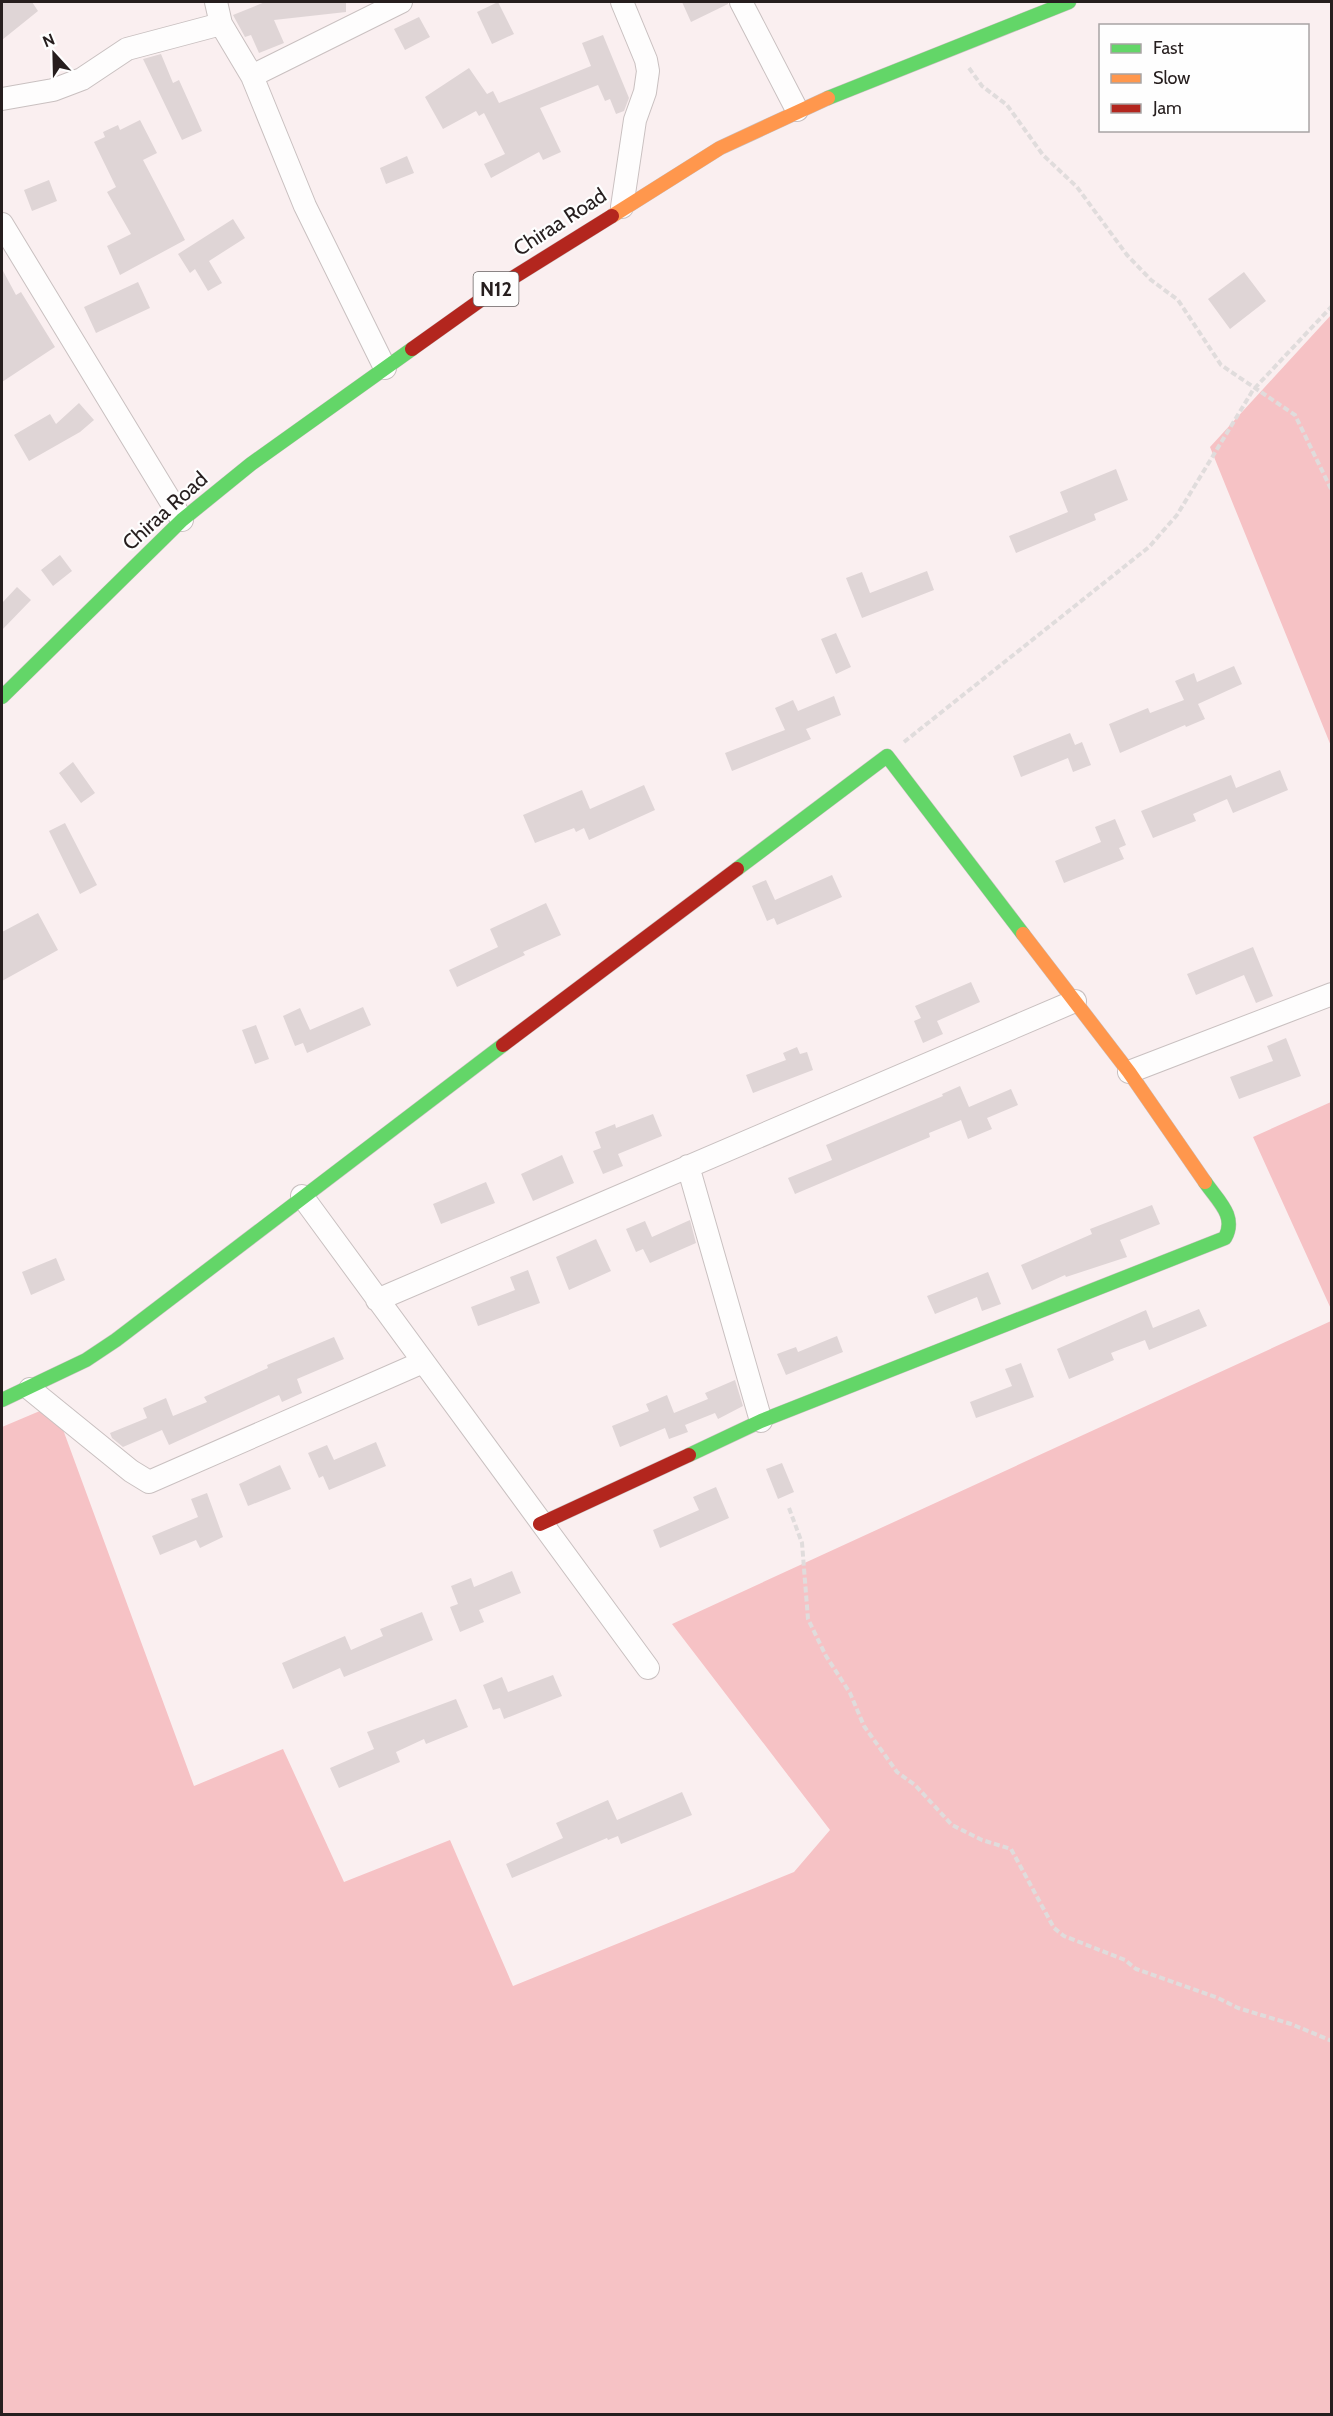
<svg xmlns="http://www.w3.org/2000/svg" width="1333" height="2416" font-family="Cabin,sans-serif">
<rect width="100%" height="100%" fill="#faeff0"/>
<path fill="#f6c2c5" d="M1331,315V746L1210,447Z
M1331,1102V1309L1253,1137Z
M1331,1321V2414H2V1427L54,1405L194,1786L283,1749L344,1882L450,1840L513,1986L794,1872L830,1830L672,1624Z"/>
<path fill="#dfd5d6" d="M2,2H32L38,11L2,40Z
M265,2H346V12L274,20L284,43L259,53L251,35L245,37L233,15Z
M498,2L514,34L492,44L477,12Z
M682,2H728V4L691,22Z
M419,17L430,37L405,50L394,29Z
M603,35L629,98L624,111L616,114L610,99L605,101L598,85L540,108L561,152L543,160L539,152L491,178L484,164L505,154L484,113L479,116L476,111L443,129L425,97L469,68L487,94L493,91L499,103L591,66L582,43Z
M161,54L173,83L179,80L202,131L182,140L143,59Z
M140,120L157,153L143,160L185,240L120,275L107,246L131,234L107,192L116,187L94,142L105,137L103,132L118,125L120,130Z
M407,156L414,173L386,184L380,168Z
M49,180L57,201L32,211L24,190Z
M233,219L245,238L209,261L222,283L208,291L195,269L190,273L178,254Z
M2,269L16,295L21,292L55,347L2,382Z
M1244,272L1266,301L1230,329L1208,299Z
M138,282L150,308L96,333L84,307Z
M79,403L94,420L80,432L29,461L14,435L50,414L56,424Z
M1116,469L1128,500L1094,514L1096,520L1016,553L1009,536L1068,512L1060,492Z
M60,555L72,571L53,586L41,570Z
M927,571L934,590L862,618L846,578L862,572L870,593Z
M17,587L31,600L2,630V603Z
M836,633L851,667L836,674L821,639Z
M1234,666L1242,684L1198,704L1205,719L1186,727L1185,725L1120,753L1109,724L1148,708L1150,713L1184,700L1175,681L1194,673L1197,682Z
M834,696L841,715L806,729L811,739L732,771L725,753L785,730L775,708L793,700L798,711Z
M1070,733L1075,745L1082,742L1091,765L1073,772L1068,758L1021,777L1013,756Z
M73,762L95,793L81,803L59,773Z
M1280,770L1288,790L1233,813L1227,799L1193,814L1196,821L1153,838L1141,811L1231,775L1236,788Z
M644,785L655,810L589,840L584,828L576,832L574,828L535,843L523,815L582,790L590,809Z
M1115,819L1126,845L1119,848L1124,859L1064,883L1055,861L1101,842L1095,827Z
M65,823L97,885L80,894L49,831Z
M832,875L842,897L777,925L774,918L767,921L752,886L766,880L775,900Z
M546,903L561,935L523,952L525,955L457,987L449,970L498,947L490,929Z
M38,913L58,950L2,981V932Z
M1253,947L1273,996L1256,1003L1244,975L1196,995L1187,974Z
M971,982L980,1002L937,1021L943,1034L923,1043L914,1021L921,1018L915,1006Z
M363,1007L371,1025L307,1053L303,1043L295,1046L283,1016L300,1008L310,1030Z
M256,1025L269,1059L255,1064L242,1030Z
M1286,1038L1301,1076L1239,1099L1230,1077L1273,1061L1267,1046Z
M797,1047L800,1054L807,1052L813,1070L753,1093L746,1075L786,1060L783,1053Z
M960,1086L969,1107L1011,1089L1018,1105L987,1118L992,1129L968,1139L961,1120L929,1133L930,1137L795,1194L788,1178L832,1160L826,1145L943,1096L942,1094Z
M653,1114L662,1136L618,1154L623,1166L603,1174L593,1151L601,1148L595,1132L615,1124L616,1128Z
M562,1155L574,1183L533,1201L521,1174Z
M486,1182L495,1203L441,1224L433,1204Z
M1152,1205L1160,1224L1120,1240L1127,1257L1066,1277L1065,1275L1032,1290L1021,1265L1092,1234L1090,1229Z
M690,1220L696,1243L650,1263L643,1249L636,1252L626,1229L645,1221L652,1237Z
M596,1239L611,1271L569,1290L556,1257Z
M56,1258L65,1280L31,1295L22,1272Z
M528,1270L540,1303L478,1326L471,1307L515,1290L510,1277Z
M988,1272L1001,1304L982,1311L977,1297L935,1314L927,1296Z
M1199,1309L1207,1326L1149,1350L1145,1340L1111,1353L1114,1360L1069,1379L1057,1349L1146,1310L1153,1328Z
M837,1336L843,1352L786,1375L777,1354L796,1347L798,1352Z
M334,1337L344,1359L297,1379L302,1393L282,1402L279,1395L169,1445L162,1430L123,1447L112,1438L110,1433L147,1418L143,1408L166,1398L173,1416L207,1402L204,1397L268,1368L267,1365Z
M1021,1363L1034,1397L976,1418L970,1402L1012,1386L1005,1369Z
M735,1380L743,1406L718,1419L715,1413L685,1425L688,1432L669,1439L665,1428L620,1447L612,1426L649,1411L646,1404L667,1395L674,1413L708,1399L705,1393Z
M376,1442L386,1466L329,1490L323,1476L319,1478L308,1453L327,1445L334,1460Z
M782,1463L794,1492L778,1499L766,1469Z
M280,1465L291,1489L248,1506L239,1484Z
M716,1487L729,1518L660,1548L653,1530L699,1510L693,1497Z
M207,1493L223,1537L200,1548L196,1540L160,1555L152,1536L198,1517L191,1499Z
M512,1571L521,1593L479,1610L484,1622L460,1632L450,1607L458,1604L451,1586L471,1578L474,1587Z
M422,1612L433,1640L344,1677L340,1668L293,1689L282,1663L345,1636L351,1650L383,1636L380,1629Z
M553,1675L562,1696L504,1719L500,1708L493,1710L483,1685L502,1677L508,1692Z
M456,1699L468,1727L426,1744L424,1739L396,1752L400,1762L339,1788L330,1768L374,1749L367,1732Z
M682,1792L692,1815L621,1844L618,1836L608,1840L607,1838L512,1878L506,1864L563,1838L556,1823L608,1800L617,1820Z"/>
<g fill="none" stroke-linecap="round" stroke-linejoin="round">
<g stroke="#c9c0c0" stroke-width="24">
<path id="street" d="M216,2L221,24L252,76L305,206L385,368
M622,2L646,60L648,71L645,92L635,120L622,207
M741,2L797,110
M252,76L401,2
M2,99L53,90L82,79L127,49L221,24
M2,224L182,520
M1129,1072L1332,994
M688,1166L761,1421
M302,1196L648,1668
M377,1300L1075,1001
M30,1389L131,1471L149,1482L423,1362"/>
</g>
<g stroke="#c9c0c0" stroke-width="15">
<path id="fast" d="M828,98L1069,2
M2,697L182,520L251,464L412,349
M737,869L887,756L1023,934
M2,1400L86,1360L116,1340L503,1045
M689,1455L761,1421L1225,1238C1237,1216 1218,1201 1205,1182"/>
</g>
<g stroke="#c9c0c0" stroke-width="15">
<path id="slow" d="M612,216L720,148L828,98
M1023,934L1129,1072L1205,1182"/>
</g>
<g stroke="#c9c0c0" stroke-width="15">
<path id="jam" d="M412,349L506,282L612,216
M503,1045L737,869
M540,1524L689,1455"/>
</g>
<path stroke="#e0dcdc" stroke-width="4" stroke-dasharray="6 3" stroke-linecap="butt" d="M969,68L982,86L1007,105L1043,155L1077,187L1127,255L1151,280L1178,300L1221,365L1295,415L1332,491
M904,742L1149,547L1177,515L1253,390L1332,306
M789,1508L802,1543L808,1619L826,1656L850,1693L864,1726L897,1772L915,1785L952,1825L982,1840L1011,1849L1054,1928L1064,1936L1125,1960L1136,1969L1218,1998L1238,2008L1291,2024L1332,2041"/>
<use href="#street" stroke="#fefdfd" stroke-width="22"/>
<use href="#fast" stroke="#63d668" stroke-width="14"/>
<use href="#slow" stroke="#ff974d" stroke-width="14"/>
<use href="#jam" stroke="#b3261e" stroke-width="14"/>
</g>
<g text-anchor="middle" stroke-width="4.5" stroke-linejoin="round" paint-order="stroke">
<rect fill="#fefefe" stroke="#676161" stroke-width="1.5" x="473.5" y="272" width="45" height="34" rx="4.5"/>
<g font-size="20" font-weight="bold" fill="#261e1e">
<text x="496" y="296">N12</text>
</g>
<g font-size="21" fill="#261e1e" stroke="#fefefe">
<text transform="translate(560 222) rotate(-33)" y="7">Chiraa Road</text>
<text transform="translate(165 511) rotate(-42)" y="7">Chiraa Road</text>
</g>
</g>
<rect width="1333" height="2416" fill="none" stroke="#261e1e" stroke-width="6"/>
<rect x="1099" y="24" width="210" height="108" fill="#fefefe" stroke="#a8a4a4" stroke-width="1.5"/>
<rect x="1111" y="44" width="30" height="9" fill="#63d668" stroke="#a8a4a4" stroke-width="1.5"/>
<text x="1153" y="54" font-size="18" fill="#261e1e">Fast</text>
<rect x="1111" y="74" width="30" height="9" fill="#ff974d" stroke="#a8a4a4" stroke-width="1.5"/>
<text x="1153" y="84" font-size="18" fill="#261e1e">Slow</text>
<rect x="1111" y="104" width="30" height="9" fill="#b3261e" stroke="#a8a4a4" stroke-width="1.5"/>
<text x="1153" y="114" font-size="18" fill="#261e1e">Jam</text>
<g transform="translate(54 54) rotate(338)" stroke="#fefefe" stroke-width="4.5" paint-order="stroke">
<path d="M0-4.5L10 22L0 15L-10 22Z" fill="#261e1e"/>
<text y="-9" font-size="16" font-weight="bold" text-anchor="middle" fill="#261e1e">N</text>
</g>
</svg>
